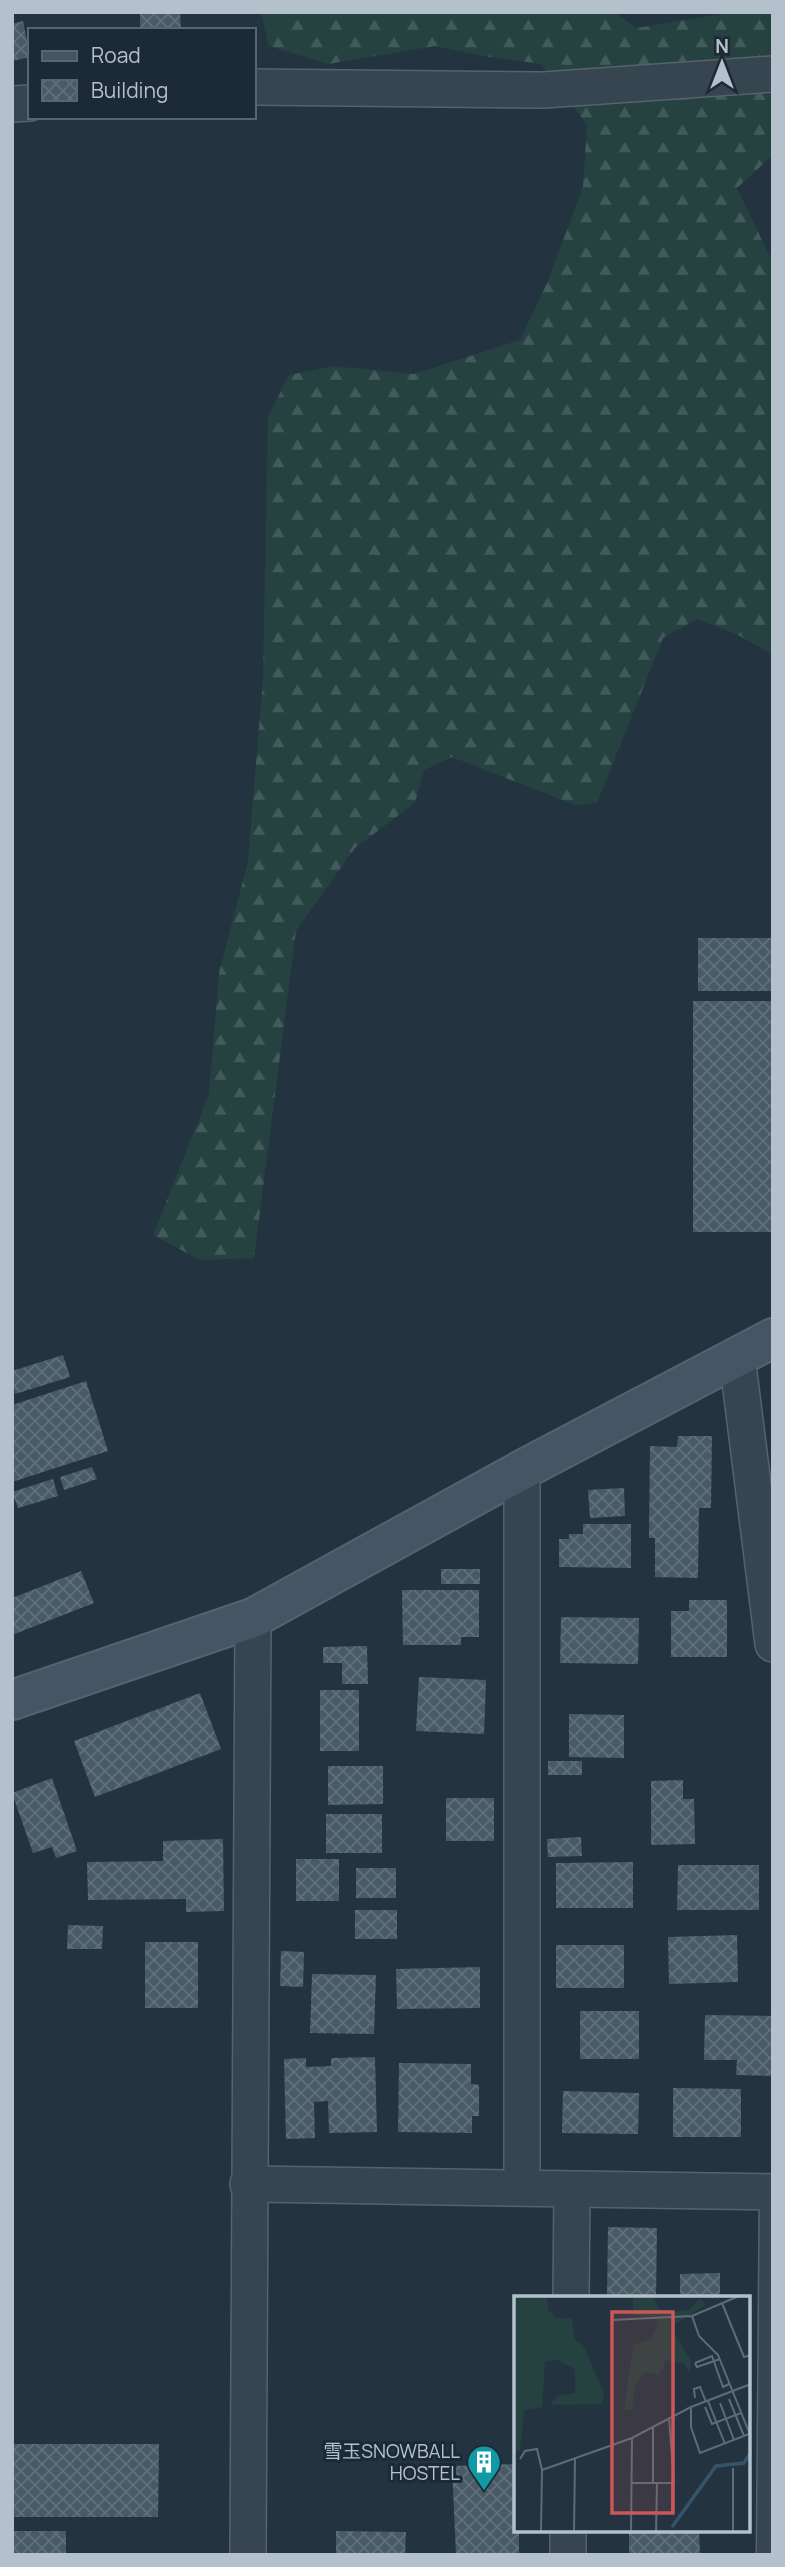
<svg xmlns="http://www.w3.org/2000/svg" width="785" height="2567" font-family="Manrope,'Noto Sans JP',sans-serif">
<defs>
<pattern id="forest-firs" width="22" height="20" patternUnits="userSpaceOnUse" patternTransform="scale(1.75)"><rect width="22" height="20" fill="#254140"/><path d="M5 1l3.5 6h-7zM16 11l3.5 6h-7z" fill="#425b5a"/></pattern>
<pattern id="building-cross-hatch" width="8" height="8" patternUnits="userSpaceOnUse" patternTransform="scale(1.75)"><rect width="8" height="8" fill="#475a66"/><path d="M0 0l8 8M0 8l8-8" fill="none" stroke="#5f707b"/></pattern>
</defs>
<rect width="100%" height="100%" fill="#233440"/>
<path fill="url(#forest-firs)" d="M261,12H614L637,28L732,12H773V155L737,188L773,263V655L740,636L697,619L663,638L597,803L575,805L452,757L424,770L415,803L355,848L296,931L254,1258L200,1260L153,1235L209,1094L219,973L248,861L263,678L268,417L289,375L332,366L414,374L520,340L548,281L583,187L587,125L541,64L483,56L435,46L328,64L269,46Z"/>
<path fill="url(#building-cross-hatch)" d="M180,12L181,30H140V13Z
M23,21L30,57L12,61V24Z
M698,938H773V991H698Z
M693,1001H773V1232H693Z
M63,1355L70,1377L15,1394L12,1371Z
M86,1381L108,1451L12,1482V1405Z
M678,1436H712L711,1508H699L698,1578L655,1577V1538H649L650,1446L677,1447Z
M92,1467L97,1479L64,1490L60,1477Z
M53,1479L58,1496L18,1508L12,1492Z
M624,1488L625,1516L590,1518L588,1490Z
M583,1524H631V1568L559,1567V1539H569V1534H583Z
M441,1569H480V1584H441Z
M81,1571L94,1603L12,1635V1598Z
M402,1590H479V1637H461V1645H403Z
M689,1600H727V1657H671V1611H689Z
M561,1617L639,1618L638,1664L560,1663Z
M367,1646L368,1684H342V1663H323V1647Z
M419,1677L486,1680L484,1734L416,1731Z
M320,1690H359V1751H320Z
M200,1693L221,1749L95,1797L74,1741Z
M569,1714L624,1715V1758L569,1757Z
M548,1761H582V1775H548Z
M328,1766H383V1804L328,1805Z
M52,1778L77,1851L56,1858L52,1847L33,1853L12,1793Z
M683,1780V1799H694L695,1844L651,1845V1781Z
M446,1798H494V1841H446Z
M326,1814H382V1853H326Z
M581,1837L582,1856L548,1857L547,1839Z
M223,1839L224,1911L186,1912V1899L88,1900L87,1862L163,1861V1841Z
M296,1859H339V1901H296Z
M633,1862V1908H556V1863Z
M678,1865H759V1910H677Z
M356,1868H396V1898H356Z
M355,1910H397V1939H355Z
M68,1925L103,1926L102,1949H67Z
M737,1935L738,1982L669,1984L668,1937Z
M145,1942H198V2008H145Z
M556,1945H624V1988H556Z
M281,1951L304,1952L303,1987L280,1986Z
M480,1967V2008L397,2009L396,1969Z
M312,1974L376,1975L374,2034L310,2033Z
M580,2011H639V2059H580Z
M705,2015L773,2016V2076L736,2075L737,2060H704Z
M375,2057L377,2132L329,2133L328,2101L314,2102L315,2138L286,2139L284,2059L306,2058V2067L331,2066V2058Z
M399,2063L471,2064V2084L479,2085V2116H472V2133L398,2132Z
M673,2088L741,2089V2137H673Z
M563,2091L639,2093L638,2134L562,2133Z
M608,2227L657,2228L656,2298H607Z
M720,2273V2298H680V2274Z
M12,2444H159L158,2517H12Z
M516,2464V2530H519V2555H456L452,2466Z
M629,2530H699L700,2555H629Z
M12,2531H66V2555H12Z
M336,2531L406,2532L405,2555H336Z"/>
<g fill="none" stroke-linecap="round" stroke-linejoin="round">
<g stroke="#55636e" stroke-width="21">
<path id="lane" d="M766,2555L769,2192"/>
</g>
<g stroke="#55636e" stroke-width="38">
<path id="street" d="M254,87L544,90L773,74
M12,104L30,103
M737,1357L773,1644
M522,1470V2188
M248,2184L773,2192
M571,2298L572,2189
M248,2555L253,1618
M568,2555V2530"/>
</g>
<g stroke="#55636e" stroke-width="42">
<path id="secondary" d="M12,1700L253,1618L522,1470L773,1338"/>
</g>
<use href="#lane" stroke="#374550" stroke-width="18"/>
<use href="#street" stroke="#374550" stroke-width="35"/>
<use href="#secondary" stroke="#455563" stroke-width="38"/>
</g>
<defs>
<g id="building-pin" transform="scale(1.75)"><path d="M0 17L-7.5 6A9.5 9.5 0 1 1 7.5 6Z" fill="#0f9aa8" stroke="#1c2a35"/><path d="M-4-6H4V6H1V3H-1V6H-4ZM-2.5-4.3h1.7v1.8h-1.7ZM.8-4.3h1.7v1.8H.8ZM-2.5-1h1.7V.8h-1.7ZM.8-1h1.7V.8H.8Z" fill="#fff"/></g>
</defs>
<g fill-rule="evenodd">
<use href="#building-pin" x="484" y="2462"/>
</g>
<g text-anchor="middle" stroke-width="6" stroke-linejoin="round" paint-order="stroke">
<g font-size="19" fill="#b4c0cb" stroke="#1c2a35" text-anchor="end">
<text x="460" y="2458">雪玉SNOWBALL<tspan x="460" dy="22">HOSTEL</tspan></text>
</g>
</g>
<g transform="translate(514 2296)">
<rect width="236" height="236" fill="#233440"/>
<path d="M0,0H33L34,14L42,22L58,23L61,45L69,49L90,98L88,108L36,109L43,100L61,97V74L45,64L31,65L28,111L10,114L6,154L0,157ZM119,0H139L148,18L174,14L187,2L192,9L156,31L177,65L176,77L170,68L152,64L145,79L131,76L121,89L118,114H114L110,113L119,49L138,42L144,26L140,21L119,20Z" fill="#254140"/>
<path fill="none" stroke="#365368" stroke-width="3.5" d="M158,231L202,170L230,167L237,156"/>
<path fill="none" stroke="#5d6c78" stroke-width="2" d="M208,7L230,61L237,59M178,20L185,40L204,59L237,141M97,24L178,20L225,0M181,67L198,60L209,91L215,88M181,67L183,71L206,63M181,102L180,93L186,91L192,106M215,103L230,140M194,105L211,148M206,107L220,144M191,111L198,128L227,117M177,112V131L186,157L235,138M139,131V187M6,163L11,155L23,153L28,174M117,187H160L155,122M158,217V187M27,236L28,174L118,142L177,111L237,88M60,236L61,162M117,236L118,142M142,236L143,187M219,236V172"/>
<path fill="#cc5659" fill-opacity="0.15" stroke="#cc5659" stroke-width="3.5" d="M98,16H159V217H98Z"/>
<rect width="236" height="236" fill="none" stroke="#b4c0cb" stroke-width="3.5"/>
</g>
<rect width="785" height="2567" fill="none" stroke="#b4c0cb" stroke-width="28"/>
<rect x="28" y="28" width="228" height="91" fill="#1c2a35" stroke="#596671" stroke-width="2"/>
<rect x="42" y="51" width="35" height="10" fill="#455563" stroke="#596671" stroke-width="2"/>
<text x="91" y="63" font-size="21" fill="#b4c0cb">Road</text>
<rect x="42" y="80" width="35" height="21" fill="url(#building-cross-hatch)" stroke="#596671" stroke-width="2"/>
<text x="91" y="98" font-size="21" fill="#b4c0cb">Building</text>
<g transform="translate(722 63)" stroke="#1c2a35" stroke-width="5" paint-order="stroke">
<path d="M0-5L12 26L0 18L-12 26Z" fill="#b4c0cb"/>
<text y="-10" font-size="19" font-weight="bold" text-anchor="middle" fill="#b4c0cb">N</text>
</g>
</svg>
